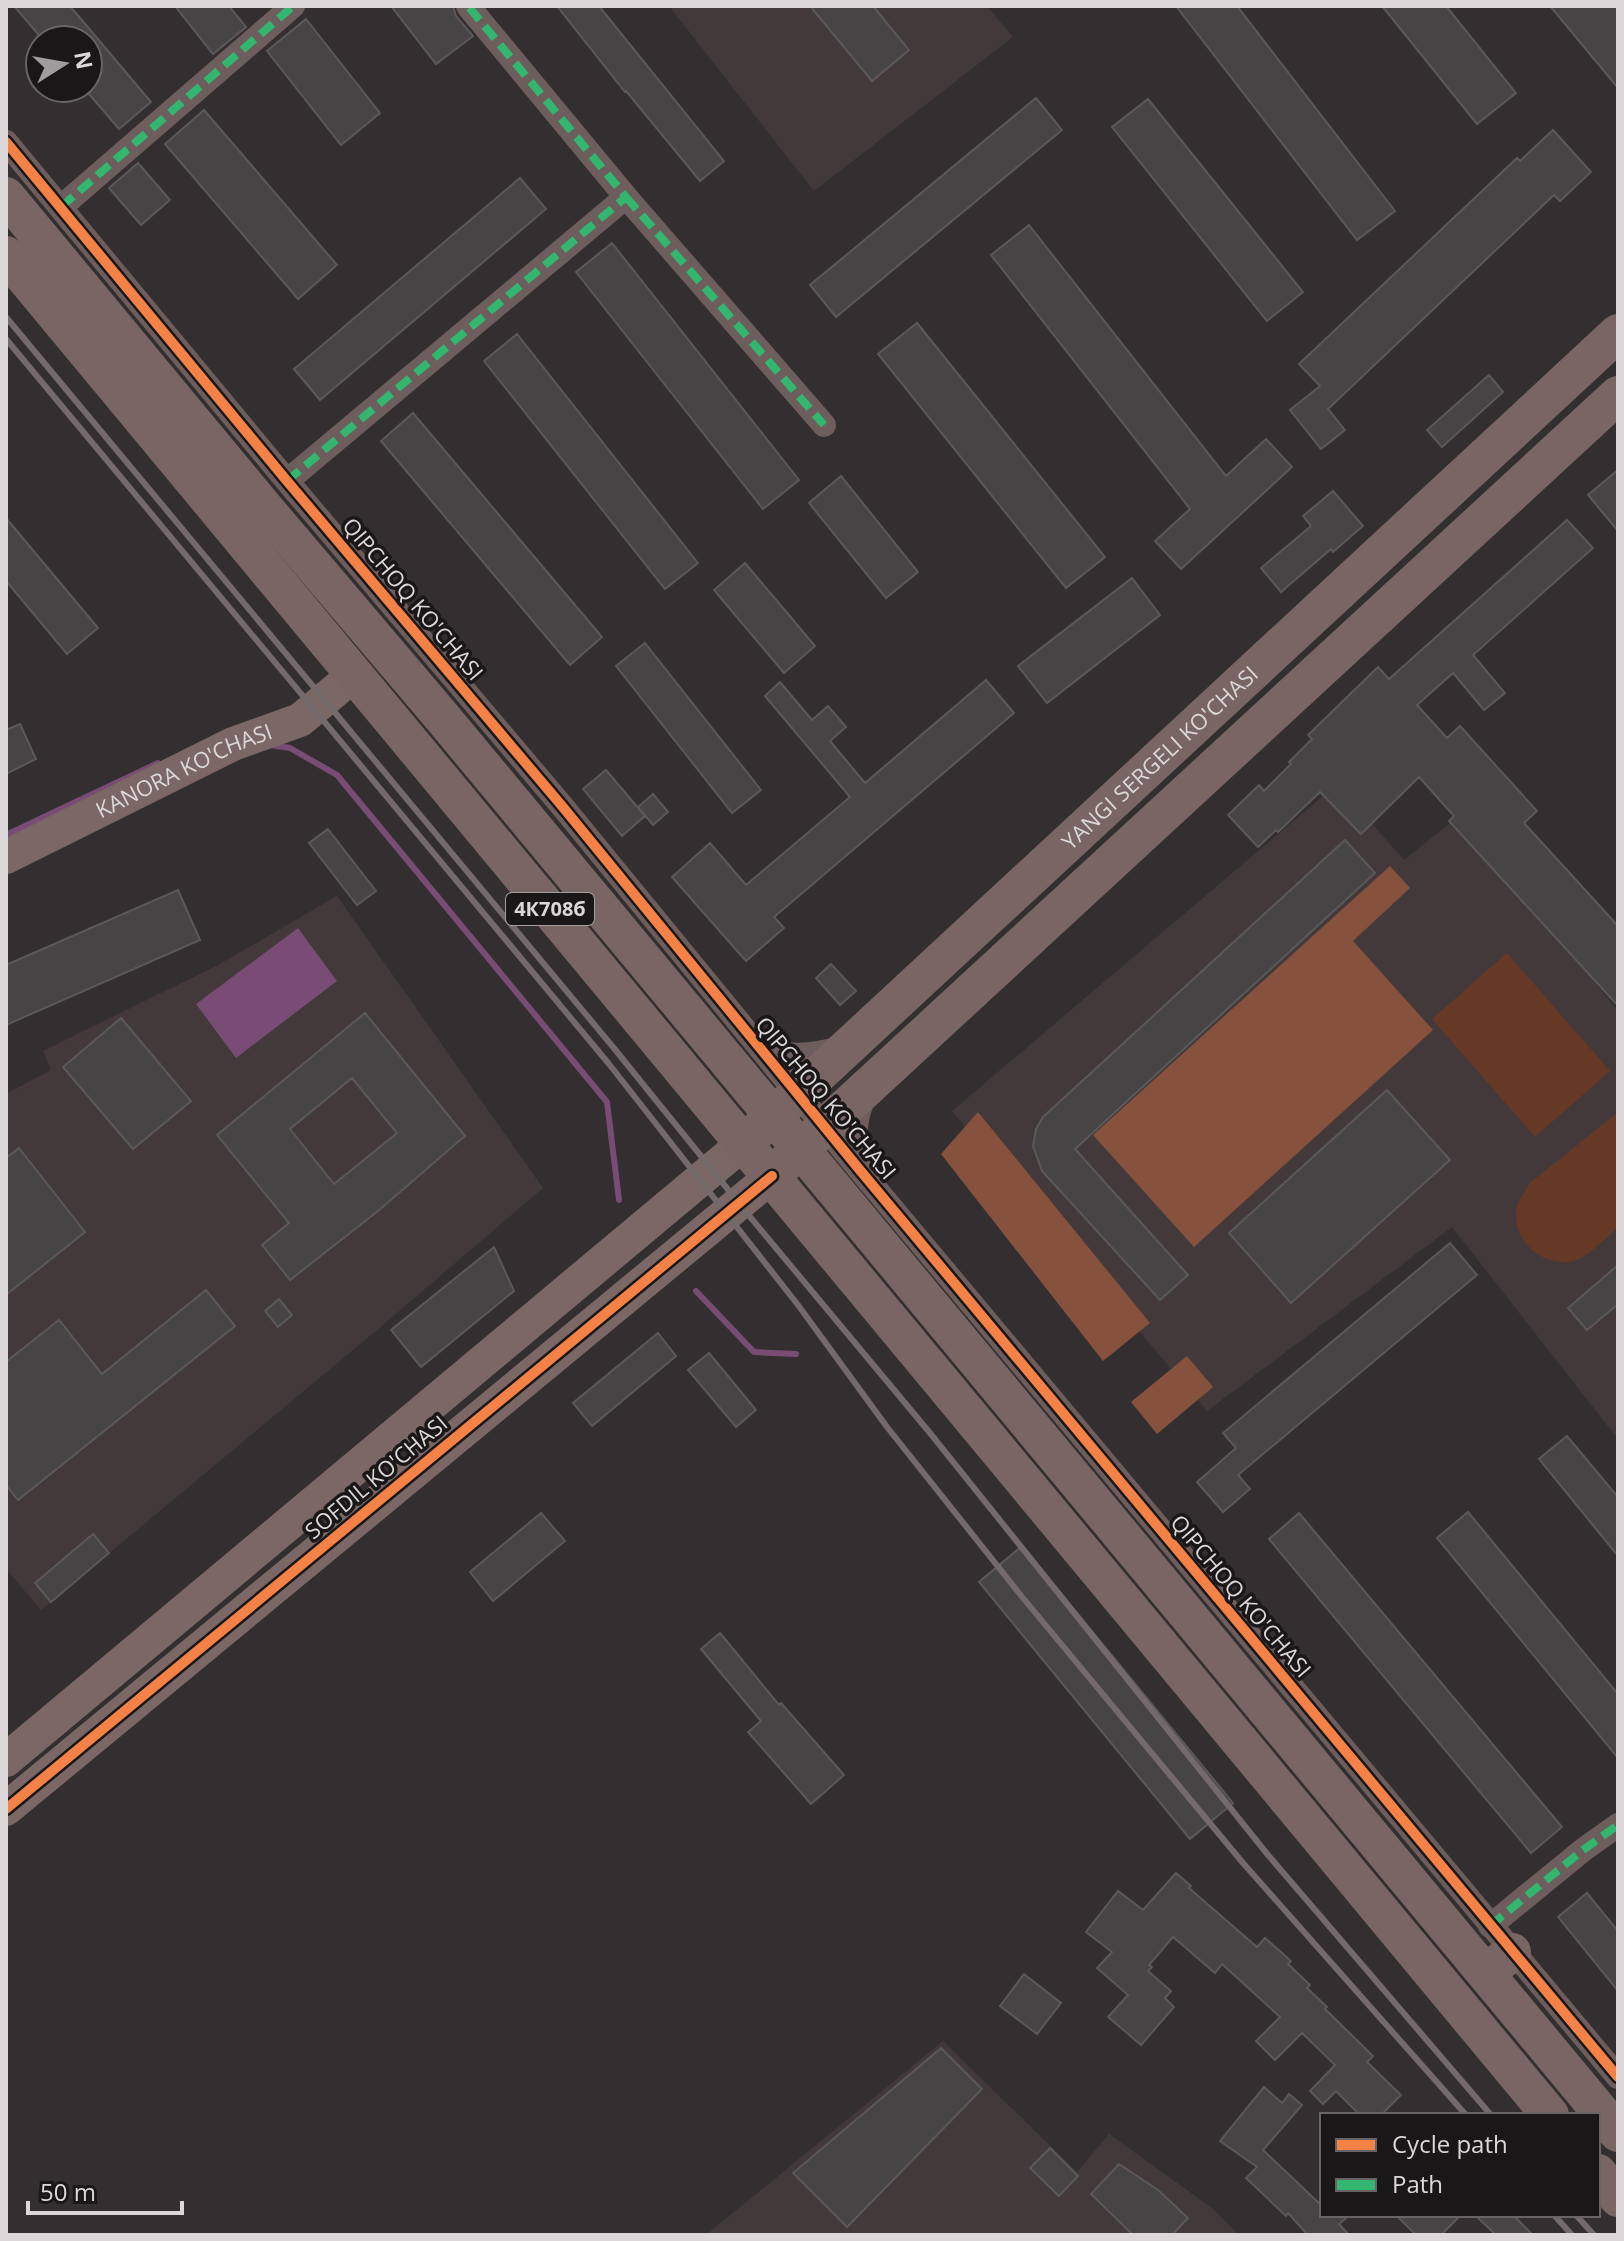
<svg xmlns="http://www.w3.org/2000/svg" width="1624" height="2241" font-family="'Open Sans',sans-serif">
<rect width="100%" height="100%" fill="#332f30"/>
<path fill="#43393a" d="M669,6H987L1013,37L814,191Z
M1337,784L1404,860L1460,815L1618,1011V1439L1452,1227L1207,1411L952,1111Z
M337,896L543,1188L377,1330L41,1610L6,1569V1094L51,1070L43,1051L218,965Z
M943,2041L1077,2172L1109,2134L1212,2208L1239,2235H706Z"/>
<path fill="#653926" d="M1507,953L1610,1071L1535,1137L1432,1019Z
M1618,1112V1228C1607,1236 1591,1254 1579,1259C1550,1271 1517,1247 1516,1217C1515,1204 1523,1194 1530,1183Z"/>
<path fill="#87523d" d="M1390,866L1410,888L1353,941L1433,1030L1194,1247L1093,1135Z
M978,1112L1150,1323L1103,1361L941,1154Z
M1187,1356L1213,1387L1157,1434L1131,1402Z"/>
<path fill="#784c74" d="M298,928L337,981L236,1058L196,1004Z"/>
<g fill="none" stroke-linecap="round" stroke-linejoin="round">
<path stroke="#784c74" stroke-width="6" d="M270,745L290,748L337,775L607,1102L619,1200
M6,835L158,763
M696,1291L754,1352L796,1354"/>
</g>
<path fill="#474445" stroke="#5b5859" stroke-width="2" fill-rule="evenodd" d="M14,6H70L151,102L119,129L88,93V40H43Z
M175,6H229L246,27L213,54Z
M391,6H453L456,16L473,36L436,64Z
M557,6H599L724,161L700,181L626,91L625,92Z
M810,6H873L909,50L872,81Z
M1176,6H1237L1395,211L1357,240Z
M1382,6H1446L1516,93L1477,124Z
M1550,6H1618V88Z
M306,19L380,113L341,145L267,51Z
M1036,98L1062,130L836,317L810,285Z
M1148,99L1303,292L1267,321L1112,127Z
M204,110L337,265L298,299L165,144Z
M1553,130L1591,172L1560,201L1554,195L1328,409L1345,430L1321,449L1290,410L1320,386L1299,364L1517,158L1520,161Z
M138,163L170,200L141,225L109,188Z
M520,178L546,209L320,400L294,369Z
M1029,225L1226,476L1266,439L1292,467L1181,569L1155,541L1190,509L991,255Z
M612,243L799,480L763,509L576,272Z
M917,323L1105,557L1066,588L878,354Z
M517,334L698,563L665,589L484,361Z
M1489,375L1503,392L1442,447L1427,430Z
M413,413L602,637L570,665L381,441Z
M1618,470V531L1588,495Z
M841,476L918,572L886,598L809,503Z
M1333,491L1363,526L1333,552L1331,549L1281,592L1261,568L1311,526L1303,516Z
M6,518L98,628L67,654L6,581Z
M1567,520L1593,548L1473,655L1505,693L1484,710L1453,673L1417,705L1447,738L1460,726L1537,811L1524,823L1618,926V1006L1449,821L1454,816L1419,777L1361,834L1320,792L1278,832L1276,830L1258,847L1228,815L1259,785L1264,791L1291,764L1289,762L1312,739L1308,735L1378,667L1389,679Z
M745,563L815,646L784,673L714,590Z
M1132,578L1160,615L1047,703L1018,666Z
M645,643L761,790L732,813L616,666Z
M986,680L1014,713L774,917L784,928L746,961L672,877L710,843L746,885L850,797L765,696L780,682L812,720L828,706L846,727L830,741L865,783Z
M20,724L36,759L6,774V730Z
M606,770L645,816L622,836L583,789Z
M653,794L668,812L653,825L638,807Z
M328,829L376,891L357,905L309,843Z
M1345,840L1375,873L1075,1149L1188,1275L1160,1300L1042,1171L1033,1146L1036,1129L1043,1117Z
M178,890L200,940L6,1025V965Z
M831,964L856,991L840,1005L816,978Z
M365,1013L465,1136L378,1211L290,1280L262,1245L289,1223L217,1135ZM352,1078L397,1133L334,1184L290,1129Z
M121,1018L191,1101L133,1149L63,1067Z
M1387,1090L1450,1160L1291,1303L1229,1233Z
M19,1148L85,1232L6,1295V1158Z
M1450,1243L1477,1275L1238,1475L1250,1489L1223,1512L1197,1482L1236,1448L1223,1433Z
M494,1247L514,1291L421,1367L391,1330Z
M1618,1265V1304L1587,1330L1568,1308Z
M206,1290L235,1326L18,1500L6,1485V1362L59,1320L102,1374Z
M279,1299L292,1315L278,1327L265,1311Z
M658,1333L676,1356L592,1426L573,1403Z
M709,1353L756,1410L736,1427L688,1370Z
M1567,1436L1618,1497V1556L1539,1459Z
M1468,1512L1618,1694V1758L1437,1538Z
M541,1513L565,1541L493,1601L470,1572Z
M1299,1513L1562,1827L1531,1853L1269,1539Z
M93,1534L109,1553L51,1602L35,1583Z
M1022,1546L1233,1803L1190,1839L979,1582Z
M720,1633L779,1705L781,1703L844,1775L811,1804L748,1732L761,1721L701,1649Z
M1176,1873L1191,1886L1189,1888L1257,1947L1265,1938L1291,1961L1288,1964L1310,1985L1307,1988L1327,2007L1325,2009L1373,2056L1367,2062L1401,2095L1381,2115H1360L1336,2091L1323,2104L1310,2091L1335,2065L1302,2033L1275,2060L1256,2041L1280,2017L1222,1964L1215,1973L1173,1937L1149,1965L1152,1967L1148,1971L1171,1991L1165,1998L1174,2007L1141,2045L1108,2017L1128,1995L1097,1968L1112,1952L1086,1932L1118,1891L1143,1910Z
M1587,1893L1618,1931V1991L1558,1917Z
M1024,1974L1061,2003L1037,2034L1000,2006Z
M941,2048L982,2089L847,2227L793,2173Z
M1264,2087L1282,2103L1289,2094L1302,2105L1263,2150L1322,2206V2215H1350L1339,2224L1349,2235H1308L1288,2213L1286,2216L1246,2178L1257,2167L1220,2141Z
M1050,2148L1078,2176L1059,2196L1030,2168Z
M1119,2164L1158,2190L1188,2218L1172,2235H1133L1091,2194Z
M1396,2215H1461L1441,2235H1416Z
M1475,2215H1513L1533,2235H1496Z"/>
<g fill="none" stroke-linecap="round" stroke-linejoin="round">
<path stroke="#6d5d5c" stroke-width="24" d="M6,142L287,481L562,806L859,1169L1618,2077
M626,197L824,425
M61,207L293,6
M287,481L626,197L468,6
M756,1043C784,1060 813,1056 843,1047
M859,1169C854,1142 853,1118 866,1094
M1490,1926L1583,1850L1618,1825"/>
<g stroke="#7a6766" stroke-width="34">
<path id="s1" d="M6,857L233,744L300,720L355,674"/>
<path d="M6,1760L744,1143"/>
<path d="M6,1809L772,1176"/>
</g>
<g stroke="#786564" stroke-width="38">
<path d="M6,196L262,505L442,717L1618,2133"/>
<path d="M6,255L1550,2115"/>
<path id="s2" d="M755,1133L1618,333"/>
<path d="M782,1166L1618,395"/>
<path d="M1486,1973L1512,1952"/>
<path d="M1598,2173L1618,2198"/>
</g>
<path stroke="#746a6b" stroke-width="6" d="M6,317L613,1047L751,1218L930,1433L1268,1855L1491,2115
M6,339L609,1064L798,1305L887,1427L1023,1598L1243,1863L1466,2115
M1554,2215L1572,2235
M1576,2215L1594,2235"/>
<path stroke="#33b770" stroke-width="8" stroke-dasharray="16 8" stroke-linecap="butt" d="M626,197L824,425
M61,207L293,6
M287,481L626,197L468,6
M1490,1926L1583,1850L1618,1825"/>
<g stroke="#1a1718" stroke-width="15">
<path id="cycleway" d="M6,142L287,481L562,806L859,1169L1618,2077
M6,1809L772,1176"/>
</g>
<use href="#cycleway" stroke="#f48246" stroke-width="10"/>
</g>
<g text-anchor="middle" stroke-width="7" stroke-linejoin="round" paint-order="stroke">
<rect fill="#1a1718" stroke="#a29e9f" stroke-width="2" x="506" y="893" width="88" height="32" rx="6"/>
<g font-size="20" font-weight="bold" fill="#dcd8d9">
<text x="550" y="916">4К708б</text>
</g>
<g font-size="22" fill="#dcd8d9" stroke="#1a1718">
<text transform="translate(413 599) rotate(50)" y="8">QIPCHOQ KO'CHASI</text>
<text dy="8" stroke="none"><textPath href="#s2" startOffset="552">YANGI SERGELI KO'CHASI</textPath></text>
<text dy="8" stroke="none"><textPath href="#s1" startOffset="198">KANORA KO'CHASI</textPath></text>
<text transform="translate(826 1098) rotate(50)" y="8">QIPCHOQ KO'CHASI</text>
<text transform="translate(376 1477) rotate(-40)" y="8">SOFDIL KO'CHASI</text>
<text transform="translate(1241 1596) rotate(50)" y="8">QIPCHOQ KO'CHASI</text>
</g>
</g>
<rect width="1624" height="2241" fill="none" stroke="#dcd8d9" stroke-width="16"/>
<rect x="1320" y="2113" width="280" height="104" fill="#1a1718" stroke="#686465" stroke-width="2"/>
<rect x="1336" y="2139" width="40" height="12" fill="#f48246" stroke="#686465" stroke-width="2"/>
<text x="1392" y="2153" font-size="24" fill="#dcd8d9">Cycle path</text>
<rect x="1336" y="2179" width="40" height="12" fill="#33b770" stroke="#686465" stroke-width="2"/>
<text x="1392" y="2193" font-size="24" fill="#dcd8d9">Path</text>
<g transform="translate(64 64) rotate(79)"><circle r="38" fill="#1a1718" stroke="#686465" stroke-width="2"/>
<path d="M0-6L14 30L0 20L-14 30Z" fill="#a19d9e"/>
<text y="-12" font-size="22" font-weight="bold" text-anchor="middle" fill="#dcd8d9">N</text>
</g>
<path d="M28 2201v12h154v-12" fill="none" stroke="#dcd8d9" stroke-width="4"/>
<text x="40" y="2201" font-size="24" fill="#dcd8d9" stroke="#1a1718" stroke-width="6" paint-order="stroke">50 m</text>
</svg>
